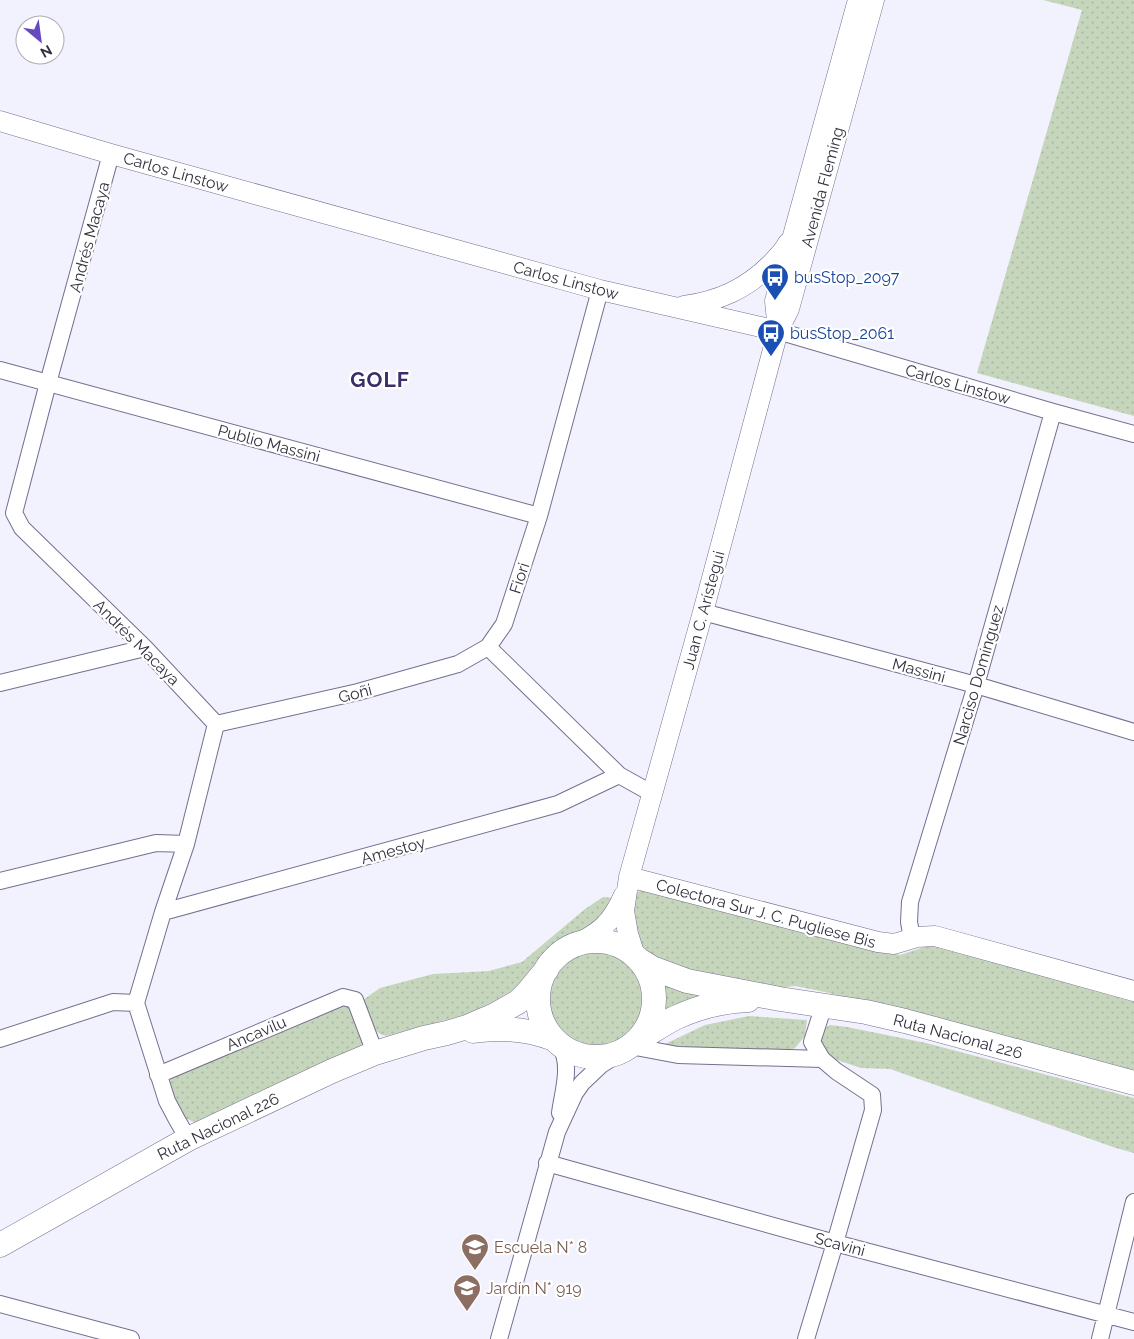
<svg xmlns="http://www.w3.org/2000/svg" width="1134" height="1339" font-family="Raleway,sans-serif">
<defs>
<pattern id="grass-dots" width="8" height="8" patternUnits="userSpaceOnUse" patternTransform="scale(1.25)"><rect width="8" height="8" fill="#c6d6bc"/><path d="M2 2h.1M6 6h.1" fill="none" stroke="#abb8a3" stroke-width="1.8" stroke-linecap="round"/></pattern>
</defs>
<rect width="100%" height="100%" fill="#f2f1fe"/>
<path fill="url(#grass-dots)" d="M1043,0H1134V416L977,373L1082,10Z
M644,889H656L900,955L933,944L1134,1000V1071L825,992L795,986L766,989L741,987L657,959L637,942L631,923L634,895L638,892Z
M603,897L613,898L601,925L572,937L556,948L517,988L494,1001L468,1014L386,1036C370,1033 367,1013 363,1000L380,988L433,974L489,971L522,962L585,909Z
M547 999a50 50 0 1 1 100 0a50 50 0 1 1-100 0Z
M660,981L737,996L662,1013L663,999Z
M339,1003L349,1005L363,1040L361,1048L200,1125L183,1117L168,1084L173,1076Z
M749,1016L807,1020L805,1036L795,1048L781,1054L701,1051L663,1045L705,1025Z
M830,1025L847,1027L926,1043L1134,1098V1153L1116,1148L890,1069L861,1068L831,1058L818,1040L822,1030Z"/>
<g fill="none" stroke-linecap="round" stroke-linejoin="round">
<g stroke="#74708d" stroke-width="18">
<path id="minor" d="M111,154L48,383L14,513L22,528L145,648L216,724L186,844L163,912L136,1003L167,1101L176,1118L188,1139
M778,331L1053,412L1134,434
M0,370L539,516
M703,612L976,685L1134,732
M488,647L619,775L653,794
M0,683L145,648
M216,724L358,692L458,664L488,647L504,624L539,516L600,290
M0,881L156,843L186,844
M163,912L558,804L619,775
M912,938L909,922L910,902L976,685L1053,412
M0,1039L113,1002L136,1003
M630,1046L678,1055L822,1059
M158,1075L343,997L355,1000L375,1053
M560,1113C563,1091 572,1065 560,1045
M547,1163L835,1243L1134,1322
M0,1304L131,1339
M499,1339L557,1132L575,1093L582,1083L601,1065L623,1051
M806,1339L835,1243L873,1110L872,1095L836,1071L822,1059L812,1042L824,1005
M1100,1339L1134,1202"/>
</g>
<g stroke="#74708d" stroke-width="21">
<path id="major" d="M0,121L111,154L600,290L778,331
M684,306C719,301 746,289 771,264C778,257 784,251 788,243
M778,331L775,301L858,0
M629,877L878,942L894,944L917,937L935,936L1134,991
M571,947C599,933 611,925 624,895
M635,956L628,934L624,911L629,877L703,612L778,331L789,309L874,0"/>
</g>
<g stroke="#74708d" stroke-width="25">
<path id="highway" d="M538 999a58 58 0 1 1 116 0a58 58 0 1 1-116 0Z
M639,960L652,968L687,981L780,999L866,1012L905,1021L1134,1083
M473,1031C500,1027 529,1029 554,1039
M640,1039C652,1032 664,1023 677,1017C699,1007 723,1001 748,1000
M0,1245L188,1139L332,1071L375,1053L424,1038L447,1033L467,1027L495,1015L518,1002L527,993L547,969"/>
</g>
<use href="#minor" stroke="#fff" stroke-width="16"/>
<use href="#major" stroke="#fff" stroke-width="20"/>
<use href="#highway" stroke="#fff" stroke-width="24"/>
</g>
<defs>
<g id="bus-pin" transform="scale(1.4375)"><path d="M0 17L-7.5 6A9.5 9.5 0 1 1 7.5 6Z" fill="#1a4fb4" stroke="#fff"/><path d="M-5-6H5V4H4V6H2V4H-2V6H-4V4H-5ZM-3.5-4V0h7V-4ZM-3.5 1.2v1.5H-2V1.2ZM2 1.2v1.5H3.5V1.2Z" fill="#fff"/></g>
<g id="school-pin" transform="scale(1.4375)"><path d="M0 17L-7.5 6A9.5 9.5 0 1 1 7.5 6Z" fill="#8d6e63" stroke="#fff"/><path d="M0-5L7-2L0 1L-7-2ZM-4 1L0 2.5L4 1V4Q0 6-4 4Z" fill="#fff"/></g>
</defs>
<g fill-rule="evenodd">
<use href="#bus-pin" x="775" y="277"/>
<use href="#bus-pin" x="771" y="333"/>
<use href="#school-pin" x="475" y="1247"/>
<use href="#school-pin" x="467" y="1288"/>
</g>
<g text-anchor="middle" stroke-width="4.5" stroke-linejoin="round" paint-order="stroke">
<g font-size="16" fill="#33313e" stroke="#fff">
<text transform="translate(176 172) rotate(16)" y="6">Carlos Linstow</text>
<text transform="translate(822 187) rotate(-75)" y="6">Avenida Fleming</text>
<text transform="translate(89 237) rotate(-75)" y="6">Andrés Macaya</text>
<text transform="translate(566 280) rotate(15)" y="6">Carlos Linstow</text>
<text transform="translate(958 384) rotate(16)" y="6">Carlos Linstow</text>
<text transform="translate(269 443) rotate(15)" y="6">Publio Massini</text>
<text transform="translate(519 578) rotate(-72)" y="6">Fiori</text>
<text transform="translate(703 610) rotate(-75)" y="6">Juan C. Arístegui</text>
<text transform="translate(137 642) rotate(45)" y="6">Andrés Macaya</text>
<text transform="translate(919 670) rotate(15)" y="6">Massini</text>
<text transform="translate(978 675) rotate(-74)" y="6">Narciso Domínguez</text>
<text transform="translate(355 693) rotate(-14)" y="6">Goñi</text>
<text transform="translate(393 850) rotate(-15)" y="6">Amestoy</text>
<text transform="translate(766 913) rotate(15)" y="6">Colectora Sur J. C. Pugliese Bis</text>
<text transform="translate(256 1033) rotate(-23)" y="6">Ancavilu</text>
<text transform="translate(958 1036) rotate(15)" y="6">Ruta Nacional 226</text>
<text transform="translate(218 1126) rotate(-26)" y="6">Ruta Nacional 226</text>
<text transform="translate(840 1244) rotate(15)" y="6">Scavini</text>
</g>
<g font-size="16" fill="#164399" stroke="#fff" text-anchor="start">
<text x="794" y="283">busStop_2097</text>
<text x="790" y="339">busStop_2061</text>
</g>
<g font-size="16" fill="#785e54" stroke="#fff" text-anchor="start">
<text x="494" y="1253">Escuela N* 8</text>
<text x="486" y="1294">Jardín N* 919</text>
</g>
<g font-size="21" font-weight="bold" letter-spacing="1" fill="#3b2e6a" stroke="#fff">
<text x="380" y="387">GOLF</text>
</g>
</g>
<g transform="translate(40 40) rotate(151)"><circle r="24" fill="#ffffff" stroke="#adadb2"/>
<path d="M0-4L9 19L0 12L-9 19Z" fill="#6648c1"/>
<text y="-8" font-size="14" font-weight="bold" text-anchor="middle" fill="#33313e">N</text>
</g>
</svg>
